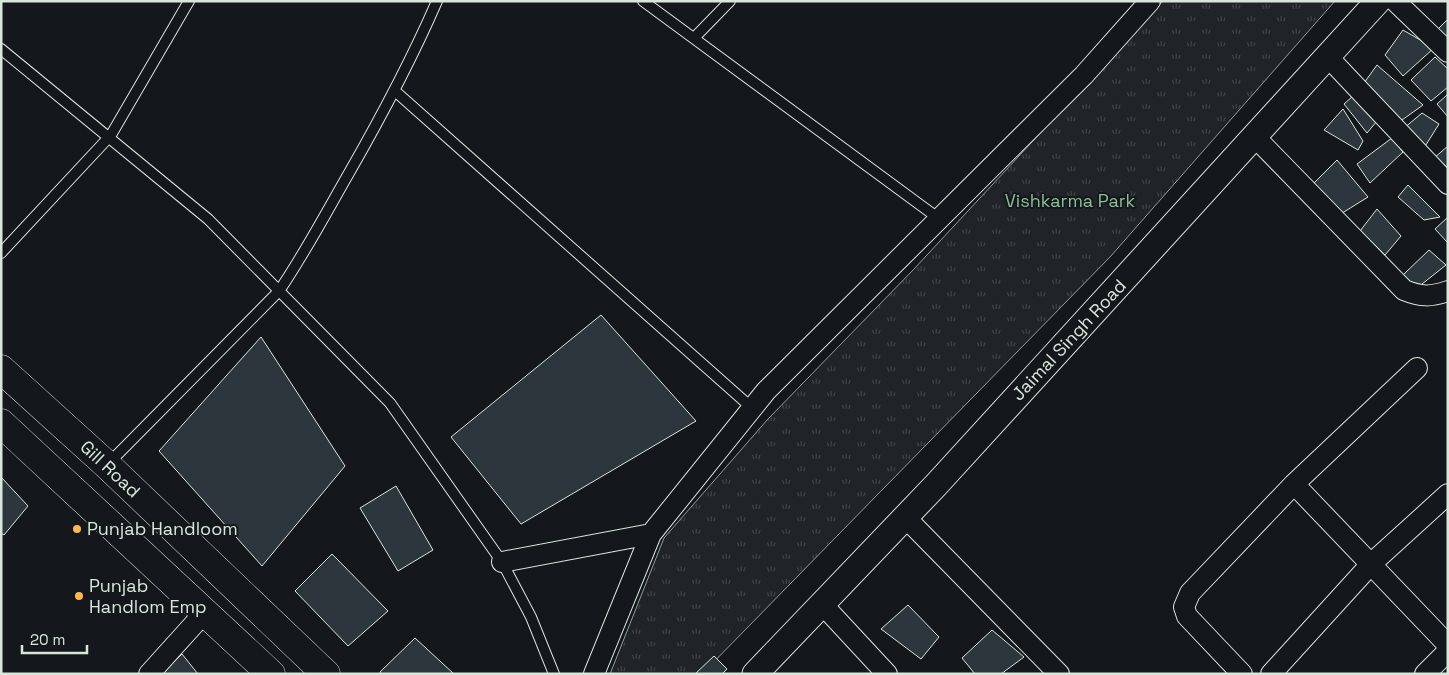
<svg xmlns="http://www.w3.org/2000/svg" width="1449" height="675" font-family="'Space Grotesk',sans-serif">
<defs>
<pattern id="grass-tufts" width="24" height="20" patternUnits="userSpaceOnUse" patternTransform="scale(1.25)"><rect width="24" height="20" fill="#202428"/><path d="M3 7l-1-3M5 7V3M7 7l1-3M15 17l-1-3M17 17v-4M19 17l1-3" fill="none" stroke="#404447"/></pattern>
</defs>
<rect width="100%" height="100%" fill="#14181c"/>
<path fill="url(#grass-tufts)" stroke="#939e99" d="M1163,1H1335L1110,257L702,674H610L664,538L768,419L914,269Z"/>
<path fill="#2c363c" stroke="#d8e6dc" d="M1448,19V42L1436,31Z
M1403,30L1434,48L1403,76L1385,55Z
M1435,57L1448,69V87L1431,101L1411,80Z
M1377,65L1423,105L1402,120L1364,83Z
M1448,94V117L1437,104Z
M1353,96L1377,121L1367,133L1344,104Z
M1343,109L1363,141L1358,150L1324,130Z
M1422,113L1439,124L1424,148L1403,129Z
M1392,138L1403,152L1370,183L1357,164Z
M1448,146V167H1447L1434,158Z
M1337,160L1368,197L1339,215L1313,184Z
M1408,185L1440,217L1424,220L1398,197Z
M1377,209L1401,236L1385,255L1360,231Z
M1448,217V243L1435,229Z
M1429,250L1446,265L1417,288L1403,275Z
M601,315L696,421L521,524L451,437Z
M261,337L345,466L262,566L159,451Z
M1,477L28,506L4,535L1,533Z
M396,486L433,550L398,571L360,508Z
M332,554L388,611L348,646L295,591Z
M908,605L939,637L921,659L881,629Z
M992,630L1024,657L1001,674H975L962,658Z
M415,638L454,674H381L380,672Z
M182,654L198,674H161Z
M714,656L727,669L722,674H695Z"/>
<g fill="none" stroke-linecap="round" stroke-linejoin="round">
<g stroke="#d8e6dc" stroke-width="12">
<path id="service" d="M643,1L938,218
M695,37L730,1
M1,49L208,219L390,403L502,562L531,617L554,674
M395,91L752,408
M1,253L111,135L189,1
M108,464L279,291C305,253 326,213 349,173C381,117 411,61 437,1"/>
</g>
<g stroke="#d8e6dc" stroke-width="22">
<path id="minor" d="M1395,1L1448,52
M1328,57L1448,184
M1255,137L1404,290C1421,297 1431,297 1448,291
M1294,484L1448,645
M905,517L1059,674
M502,562L651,534L766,391L1084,75L1150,1
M822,604L887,674
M149,674L205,612
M594,674L651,534
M1242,674L1187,616L1184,607L1190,593L1294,484L1417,368
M1271,674L1372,563L1448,494
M1425,674L1448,651"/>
</g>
<g stroke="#d8e6dc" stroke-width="27">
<path id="tertiary" d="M755,674L936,485L1378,1"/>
</g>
<g stroke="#d8e6dc" stroke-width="29">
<path id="primary" d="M1,369L107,465L326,674
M1,423L271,674"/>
</g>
<use href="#service" stroke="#14181c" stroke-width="10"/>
<use href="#minor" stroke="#14181c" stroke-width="20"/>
<use href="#tertiary" stroke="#14181c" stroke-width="25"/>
<use href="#primary" stroke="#14181c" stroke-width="28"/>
</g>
<g fill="#ffb74d" stroke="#14181c" stroke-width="2">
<circle cx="77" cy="529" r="5"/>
<circle cx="79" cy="596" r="5"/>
</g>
<g text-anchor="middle" stroke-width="4" stroke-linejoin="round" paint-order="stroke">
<g font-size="18" fill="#8ac095" stroke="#14181c">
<text x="1070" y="207">Vishkarma Park</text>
</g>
<g font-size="18" fill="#d8e6dc" stroke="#14181c">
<text transform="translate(1069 340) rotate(-47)" y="6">Jaimal Singh Road</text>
<text transform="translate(110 469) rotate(43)" y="6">Gill Road</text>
</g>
<g font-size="18" fill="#d8e6dc" stroke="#14181c" text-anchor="start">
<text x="87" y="535">Punjab Handloom</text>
<text x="89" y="592">Punjab<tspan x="89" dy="21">Handlom Emp</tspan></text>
</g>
</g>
<rect width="1449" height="675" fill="none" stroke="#d8e6dc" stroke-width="5"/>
<path d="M22 645v8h65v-8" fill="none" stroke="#d8e6dc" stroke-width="2.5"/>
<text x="30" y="645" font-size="15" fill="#d8e6dc" stroke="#14181c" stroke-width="4" paint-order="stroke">20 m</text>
</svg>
